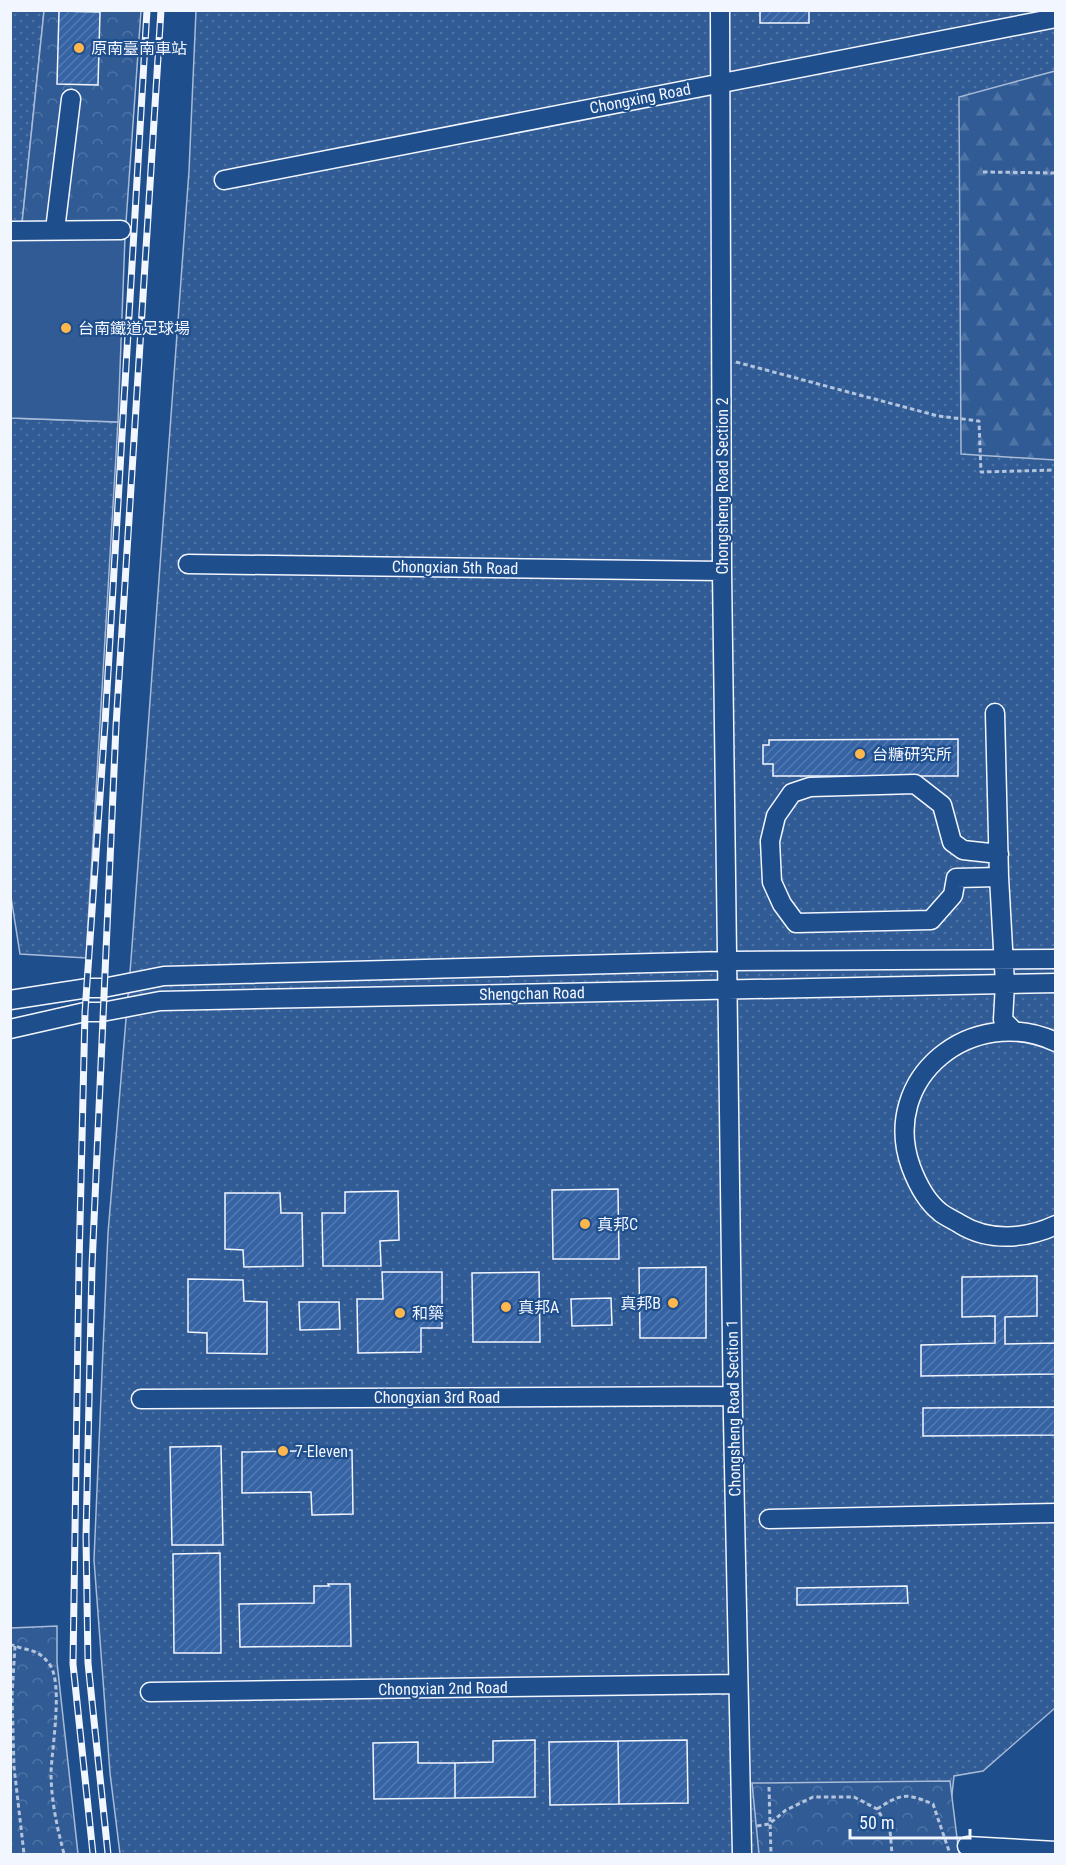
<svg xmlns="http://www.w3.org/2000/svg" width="1066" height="1865" font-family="'Roboto Condensed','Noto Sans TC',sans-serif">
<defs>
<pattern id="grass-dots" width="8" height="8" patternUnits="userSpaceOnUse" patternTransform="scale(1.5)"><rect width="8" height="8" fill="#305b95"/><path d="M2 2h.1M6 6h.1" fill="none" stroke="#4e73a5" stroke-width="1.8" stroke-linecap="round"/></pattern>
<pattern id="forest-firs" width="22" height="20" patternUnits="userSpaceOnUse" patternTransform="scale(1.5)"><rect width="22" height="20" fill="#305b95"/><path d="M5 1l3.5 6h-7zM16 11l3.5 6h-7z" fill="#4e73a5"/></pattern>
<pattern id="park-crowns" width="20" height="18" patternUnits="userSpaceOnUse" patternTransform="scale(1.5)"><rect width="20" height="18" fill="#305b95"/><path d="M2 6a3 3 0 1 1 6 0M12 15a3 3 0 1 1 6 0" fill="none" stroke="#4e73a5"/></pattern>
<pattern id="building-hatch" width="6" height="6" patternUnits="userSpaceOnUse" patternTransform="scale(1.5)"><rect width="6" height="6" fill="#3563a3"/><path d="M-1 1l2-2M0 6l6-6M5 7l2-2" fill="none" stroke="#537ab1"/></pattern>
</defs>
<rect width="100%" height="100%" fill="#1f4e8c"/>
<path fill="url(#grass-dots)" stroke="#a8bbd7" stroke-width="1.5" d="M10,11H44L22,223H10Z
M196,11H1055V1708L983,1771L954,1776L949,1821L936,1854H120L110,1773L94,1560L108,1233L131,960L189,171Z
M10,418L118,422L86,958L20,954L11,897Z"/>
<path fill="url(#forest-firs)" stroke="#a8bbd7" stroke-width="1.5" d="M1055,71V460L961,454L959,97Z"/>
<path fill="url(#park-crowns)" stroke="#a8bbd7" stroke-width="1.5" d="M44,11H141L126,222L22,223Z
M57,1626V1662L78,1854H11V1628Z
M950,1781L959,1854H759L752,1783Z"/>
<path fill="#305b95" stroke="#a8bbd7" stroke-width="1.5" d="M11,237H125L118,422L11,418Z"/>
<path fill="url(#building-hatch)" stroke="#f2f6ff" stroke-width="1.5" d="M760,10H809V23H760Z
M59,11L100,12L98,85L57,84Z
M958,739V776H878V782H851V776H773V764H763V745H769V740Z
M618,1189L619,1259H553L552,1190Z
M398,1191L399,1240L380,1241L381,1266H323L322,1213H345V1192Z
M225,1193H280L281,1213H302L303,1266L244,1267L243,1250L225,1249Z
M706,1267V1338H640L639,1268Z
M382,1272H442V1328H421V1352L358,1353L357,1299H383Z
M539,1272L540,1342H473L472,1273Z
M1037,1276V1316L1005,1317V1344L1056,1343V1374L921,1376V1345L995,1343V1316L962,1317V1277Z
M188,1279L243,1280L244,1301L267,1302V1354L207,1353V1333L188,1332Z
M611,1298L612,1325L572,1326L571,1299Z
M299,1302H339L340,1329L300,1330Z
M1056,1407V1435L923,1436V1408Z
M221,1446L223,1545H172L170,1447Z
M352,1450L353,1514L312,1515L311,1492L242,1493V1452Z
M220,1553L221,1653H174L173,1554Z
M328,1584H350L351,1646L240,1647L239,1604L314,1603V1586H329Z
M907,1586L908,1603L797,1605V1588Z
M535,1740V1797L455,1798V1763L493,1762V1741Z
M687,1740L688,1803L619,1804L618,1741Z
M618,1741L619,1804L550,1805L549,1742Z
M418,1742V1763H455V1798L374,1799L373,1743Z"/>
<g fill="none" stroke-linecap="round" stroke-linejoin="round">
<g stroke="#f2f6ff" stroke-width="21">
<path id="minor" d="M720,10L722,571L733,1417L742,1854
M224,180L1056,18
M55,230L71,99
M10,231L121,230
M188,564L722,571
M995,713L999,877L1005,984L1003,1020L1014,1031
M999,854L963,850L952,842L942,805L915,784L810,787L792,793L776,816L770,841L772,882L782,904L796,923L931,920L953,895L956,878L999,877
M10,1000L88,988H103L164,976L728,961L1056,959
M10,1029L85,1012H102L160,1001L1056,983
M1056,1042C972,1003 879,1078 911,1167C917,1183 926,1201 940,1212C946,1217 954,1220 960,1224C989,1242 1026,1239 1056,1225
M141,1399L733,1396
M769,1519L1056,1513
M150,1692L737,1684
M967,1846L1056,1851"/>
</g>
<path stroke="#b3c4dc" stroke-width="3" stroke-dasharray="4.5 3" stroke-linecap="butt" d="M983,172L1056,173
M736,362L938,416L979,421L981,472L1056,470
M10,1644C28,1652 37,1647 50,1665C63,1684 52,1748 51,1772C51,1800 57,1827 64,1854
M15,1646L12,1696L14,1767L24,1854
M769,1787L771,1854
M877,1809C902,1793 906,1793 933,1804L949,1851L948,1854
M757,1826L769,1824L786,1810L813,1797H854L877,1809L890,1830L892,1854"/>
<use href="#minor" stroke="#1f4e8c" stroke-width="18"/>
<g stroke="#f2f6ff" stroke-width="7">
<path id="rail" d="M93,1854L73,1664L79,1265L85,1012L105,724L147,10
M108,1854L88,1663L86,1537L92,1266L116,726L161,10"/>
</g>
<use href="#rail" stroke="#1f4e8c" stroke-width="4.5" stroke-dasharray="14" stroke-linecap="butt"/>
</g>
<g fill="#ffb74d" stroke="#1f4e8c" stroke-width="2">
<circle cx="79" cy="48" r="6"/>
<circle cx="66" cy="328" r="6"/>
<circle cx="860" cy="754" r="6"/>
<circle cx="585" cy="1224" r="6"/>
<circle cx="673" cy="1303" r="6"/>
<circle cx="506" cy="1307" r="6"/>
<circle cx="400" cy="1313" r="6"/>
<circle cx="283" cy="1451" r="6"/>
</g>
<g text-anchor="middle" stroke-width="4.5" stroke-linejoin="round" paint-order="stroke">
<g font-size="16" fill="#f2f6ff" stroke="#1f4e8c" text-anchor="start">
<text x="91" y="54">原南臺南車站</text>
<text x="78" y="334">台南鐵道足球場</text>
<text x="872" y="760">台糖研究所</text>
<text x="597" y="1230">真邦C</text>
<text x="661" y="1309" text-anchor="end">真邦B</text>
<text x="518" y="1313">真邦A</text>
<text x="412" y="1319">和築</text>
<text x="295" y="1457">7-Eleven</text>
</g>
<g font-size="16" fill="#f2f6ff" stroke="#1f4e8c">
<text transform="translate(640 98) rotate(-11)" y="6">Chongxing Road</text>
<text transform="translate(722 486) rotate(-90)" y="6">Chongsheng Road Section 2</text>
<text transform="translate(455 567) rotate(1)" y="6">Chongxian 5th Road</text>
<text transform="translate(532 993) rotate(-1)" y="6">Shengchan Road</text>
<text x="437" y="1403">Chongxian 3rd Road</text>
<text transform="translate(733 1408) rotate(-91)" y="6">Chongsheng Road Section 1</text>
<text transform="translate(443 1688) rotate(-1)" y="6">Chongxian 2nd Road</text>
</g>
</g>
<rect width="1066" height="1865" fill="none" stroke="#f2f6ff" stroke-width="24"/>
<path d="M850 1829v9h120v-9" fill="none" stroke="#f2f6ff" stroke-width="3"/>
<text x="859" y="1829" font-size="18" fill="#f2f6ff" stroke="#1f4e8c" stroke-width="4.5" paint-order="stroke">50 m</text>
</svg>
